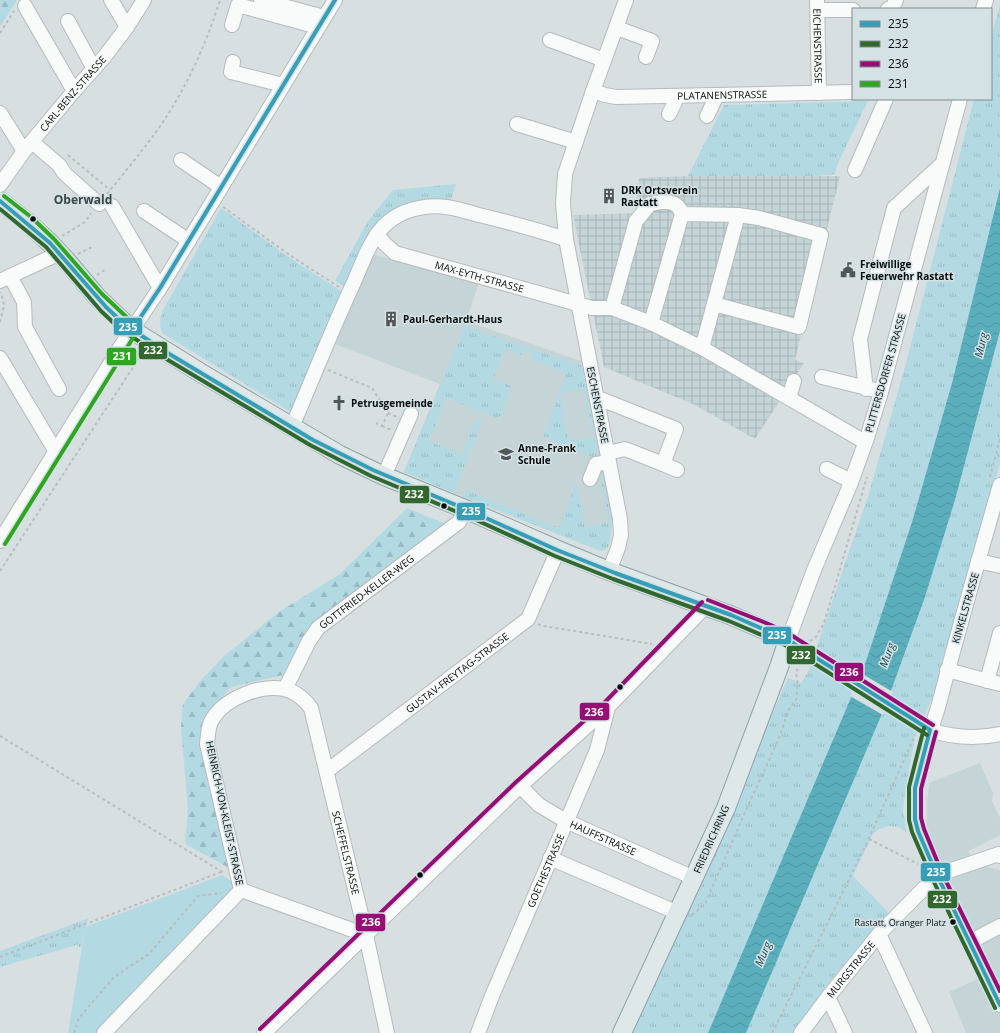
<svg xmlns="http://www.w3.org/2000/svg" width="1000" height="1033" font-family="'Open Sans',sans-serif">
<defs>
<pattern id="industrial-grid" width="8" height="8" patternUnits="userSpaceOnUse"><rect width="8" height="8" fill="#c4d4d7"/><path d="M0 4h8M4 0v8" fill="none" stroke="#a7b5b7"/></pattern>
<pattern id="grass-tufts" width="24" height="20" patternUnits="userSpaceOnUse"><rect width="24" height="20" fill="#b3dae3"/><path d="M3 7l-1-3M5 7V3M7 7l1-3M15 17l-1-3M17 17v-4M19 17l1-3" fill="none" stroke="#98bac2"/></pattern>
<pattern id="forest-firs" width="22" height="20" patternUnits="userSpaceOnUse"><rect width="22" height="20" fill="#b3dae3"/><path d="M5 1l3.5 6h-7zM16 11l3.5 6h-7z" fill="#98bac2"/></pattern>
<pattern id="water-waves" width="16" height="10" patternUnits="userSpaceOnUse"><rect width="16" height="10" fill="#5bafbd"/><path d="M0 5q4-4 8 0t8 0" fill="none" stroke="#4e95a1"/></pattern>
</defs>
<rect width="100%" height="100%" fill="#d8dfe1"/>
<path fill="#c4d4d7" d="M371,254L479,282L466,321L581,361L613,520L608,548L601,551L454,493L404,472L440,384L332,343Z
M980,763L993,793L992,801L1000,818V835L968,851L975,864L1000,870V1033H966L949,992L976,980L983,957L944,872L927,831V802L929,783Z"/>
<path fill="url(#industrial-grid)" d="M688,176H840L795,360L804,363L755,439L695,405L604,367L573,215L636,213L639,178Z"/>
<path fill="url(#grass-tufts)" d="M1000,5V188L952,383L912,522L864,667L708,1033H631L788,678L801,683L808,672L869,493L905,367L974,99H991V37Z
M868,101L838,163L835,174L816,176H688L724,105Z
M456,184L450,202L392,213L348,288L335,281L368,221L393,190Z
M221,208L287,256L346,294L294,414L162,333C159,324 160,318 163,310Z
M465,326L582,366L594,431L592,432L584,389L560,393L568,441L595,437L599,460L543,437L567,373L532,360L533,354L523,350L521,355L505,349L493,379L511,386L501,415L497,418L446,398L429,441L462,454L476,418L482,421L454,493L404,472Z
M1000,331V464L933,696L915,737L905,791L903,811L907,833L899,827L890,826L879,829L873,834L853,876L889,913L847,960L822,992L793,1033H746L892,688L925,597L955,500Z
M601,469C606,495 615,522 608,548L601,551L463,497L466,490L559,528L576,483L585,527L609,522L600,477L592,479Z
M89,918L85,927L81,948L77,945L0,967V951Z"/>
<path fill="url(#forest-firs)" d="M0,0H17L0,27Z
M407,508L446,524L314,623L302,640L283,675L231,687L209,714L229,868L185,844L188,810L181,726L183,704L201,680L225,655L282,610L340,574Z"/>
<path fill="#b3dae3" d="M222,875L236,884L237,888L96,1033H68L85,927Z"/>
<path fill="url(#water-waves)" d="M1000,188V331L955,500L925,597L892,688L881,716L746,1033H708L864,667L912,522L952,383Z"/>
<path fill="#d8dfe1" d="M859,672L893,692L883,715L850,696Z"/>
<g fill="none" stroke-linecap="round" stroke-linejoin="round">
<g stroke="#b5bbbd" stroke-width="16">
<g id="minor">
<path d="M111,0L127,27"/>
<path d="M261,0L324,17"/>
<path id="s1" d="M817,0L819,93"/>
<path d="M25,6L74,91"/>
<path d="M888,9L893,7L896,0"/>
<path d="M983,9L986,0"/>
<path d="M818,10H853"/>
<path d="M68,21L94,69"/>
<path d="M232,25L238,5L318,27"/>
<path d="M617,28L652,41L646,57"/>
<path d="M550,40L604,60"/>
<path d="M233,62L231,72L283,85"/>
<path id="s2" d="M593,91L605,95L616,97L853,92"/>
<path d="M960,99L881,392L867,438L850,485L814,570L788,640L930,730C954,738 976,739 1000,734"/>
<path d="M0,113L24,151"/>
<path d="M669,114L678,96"/>
<path d="M707,116L717,95"/>
<path d="M517,124L576,142"/>
<path d="M32,142L59,165L65,174L99,204"/>
<path d="M181,160L221,187"/>
<path d="M855,170L886,99"/>
<path id="s3" d="M0,185L24,151L74,91L105,56L127,27L144,0"/>
<path d="M112,206L160,288"/>
<path d="M144,211L189,241"/>
<path id="s4" d="M377,234L385,244L395,253L592,308H612L651,323L702,348L865,442"/>
<path d="M10,276L24,302L25,327L59,389"/>
<path d="M0,281L60,253"/>
<path d="M612,308L636,221L650,204C662,202 677,198 682,214"/>
<path d="M651,323L682,214L738,215"/>
<path d="M702,348L738,215L759,218L821,235L799,327L714,304"/>
<path d="M0,358L56,452"/>
<path d="M822,377L875,390"/>
<path d="M866,389L860,339L894,208L942,164"/>
<path d="M598,398L676,429L663,464L625,449L608,453"/>
<path d="M789,398L794,381"/>
<path d="M292,427C313,378 332,329 354,282C362,264 369,243 382,228C393,216 409,209 425,207C443,204 461,210 479,215C508,222 537,230 566,239"/>
<path d="M663,464L677,470"/>
<path d="M827,469L851,481"/>
<path d="M384,476L411,414"/>
<path d="M590,479L596,464L609,462"/>
<path d="M1000,485C979,558 958,631 939,704C929,738 908,785 916,821C920,843 936,873 946,893C964,931 982,968 1000,1005"/>
<path d="M0,541L123,343L160,288L335,0"/>
<path d="M978,561L1000,566"/>
<path d="M609,571L618,548L621,535L620,519L566,239L563,203L565,174L593,91L626,0"/>
<path d="M947,670L1000,684"/>
<path d="M987,681L1000,633"/>
<path id="s5" d="M285,689L309,641L318,628L459,522L465,509"/>
<path id="s6" d="M327,771L528,619L558,550"/>
<path id="s7" d="M520,786L539,805L566,821L694,878"/>
<path d="M550,858L678,913"/>
<path d="M241,890L366,935"/>
<path d="M879,934L925,1033"/>
<path d="M970,942L1000,926"/>
<path d="M828,997L845,1033"/>
<path id="s8" d="M104,1033L241,890L207,744C208,735 208,725 213,718C226,698 261,684 284,689C296,691 304,699 311,708L366,935L387,1033"/>
<path d="M264,1033L520,786L608,707L706,606"/>
<path id="s9" d="M478,1033L492,996L597,750L608,707"/>
<path id="s10" d="M801,1033L828,997L879,934L937,875L999,854L1000,856"/>
</g>
</g>
<g stroke="#8ea0a4" stroke-width="20">
<path id="major" d="M0,201L27,222L50,243L66,260L98,298L132,330L201,373L340,455L384,476L465,509L558,550L609,571L730,615L788,640L779,667L726,808L622,1033"/>
</g>
<path stroke="#babcbd" stroke-width="2" stroke-dasharray="3 3" stroke-linecap="butt" d="M0,33L14,11
M68,155L110,190
M107,194C120,178 134,161 147,144C180,102 204,51 220,0
M223,207L291,256L339,287
M62,236L85,222L91,213
M78,254L94,246
M97,275L106,269
M0,322L4,305L1,292
M328,370L372,388L388,413L382,426L376,423
M388,413L397,417
M382,426L392,430
M990,477L1000,439
M0,571L143,352
M538,624L544,626L652,644
M810,641L816,637L824,623L867,477
M0,736L224,873
M869,839L918,864
M692,915L705,904L743,817L780,736L788,711L796,700L798,684L796,673L801,660
M0,957L221,872
M74,1033L79,1018L114,977L149,954L198,896L221,893
M772,1033L833,912L869,838L915,735"/>
<use href="#minor" stroke="#f9fafa" stroke-width="14"/>
<use href="#major" stroke="#dee8e9" stroke-width="18"/>
<g stroke="#d4e2e5" stroke-width="7">
<path id="bus-1" d="M0,201L50,243L106,307L124,324L166,352L313,440L373,470L477,514L557,550L615,573L731,615L788,640L930,730
M132,330L160,288L335,0
M930,730L915,788V819L918,831L937,875L1000,1005"/>
</g>
<g stroke="#d4e2e5" stroke-width="7">
<path id="bus-2" d="M0,209L46,247L101,311L120,329L163,357L310,445L371,476L474,519L555,556L613,579L729,621L785,645L927,735
M924,728L909,787V820L912,832L932,878L995,1008"/>
</g>
<g stroke="#d4e2e5" stroke-width="7">
<path id="bus-3" d="M708,600L771,625L791,635L933,725
M936,732L921,789V818L924,829L942,873L1000,991
M260,1029L516,782L604,703L702,602"/>
</g>
<g stroke="#d4e2e5" stroke-width="7">
<path id="bus-4" d="M4,196L31,217L54,239L102,294L136,326L138,330L5,544"/>
</g>
<use href="#bus-1" stroke="#369eb6" stroke-width="4"/>
<use href="#bus-2" stroke="#30682d" stroke-width="4"/>
<use href="#bus-3" stroke="#960e75" stroke-width="4"/>
<use href="#bus-4" stroke="#2ea620" stroke-width="4"/>
</g>
<defs>
<g id="building-bare" transform="scale(1.2)"><path d="M-4-6H4V6H1V3H-1V6H-4ZM-2.5-4.3h1.7v1.8h-1.7ZM.8-4.3h1.7v1.8H.8ZM-2.5-1h1.7V.8h-1.7ZM.8-1h1.7V.8H.8Z" fill="#515657" stroke="#d4e2e5" stroke-width="2.5" paint-order="stroke"/></g>
<g id="civic-bare" transform="scale(1.2)"><path d="M-.6-6.5H3V-4.5H.6V-3L4-1V1h2V6H-6V1h2V-1L-.6-3ZM-1.2 2.5V6h2.4V2.5Z" fill="#515657" stroke="#d4e2e5" stroke-width="2.5" paint-order="stroke"/></g>
<g id="church-bare" transform="scale(1.2)"><path d="M-1.2-6h2.4v3.5h3.3v2.4h-3.3V6h-2.4V-.1h-3.3v-2.4h3.3Z" fill="#515657" stroke="#d4e2e5" stroke-width="2.5" paint-order="stroke"/></g>
<g id="school-bare" transform="scale(1.2)"><path d="M0-5L7-2L0 1L-7-2ZM-4 1L0 2.5L4 1V4Q0 6-4 4Z" fill="#515657" stroke="#d4e2e5" stroke-width="2.5" paint-order="stroke"/></g>
</defs>
<g fill-rule="evenodd">
<use href="#building-bare" x="609" y="196"/>
<use href="#civic-bare" x="848" y="270"/>
<use href="#building-bare" x="391" y="319"/>
<use href="#church-bare" x="339" y="403"/>
<use href="#school-bare" x="506" y="454"/>
</g>
<g fill="#080c0d" stroke="#d4e2e5" stroke-width="1.5">
<circle cx="33" cy="219" r="3.5"/>
<circle cx="444" cy="506" r="3.5"/>
<circle cx="620" cy="687" r="3.5"/>
<circle cx="420" cy="875" r="3.5"/>
<circle cx="953" cy="922" r="3.5"/>
</g>
<g text-anchor="middle" stroke-width="3" stroke-linejoin="round" paint-order="stroke">
<g font-size="9" fill="#080c0d" stroke="#d4e2e5" text-anchor="end">
<text x="946" y="926">Rastatt, Oranger Platz</text>
</g>
<g font-size="10" fill="#080c0d" stroke="#d4e2e5">
<text dy="4" stroke="none"><textPath href="#s1" startOffset="46">EICHENSTRASSE</textPath></text>
<text dy="4" stroke="none"><textPath href="#s3" startOffset="117">CARL-BENZ-STRASSE</textPath></text>
<text dy="4" stroke="none"><textPath href="#s2" startOffset="130">PLATANENSTRASSE</textPath></text>
<text dy="4" stroke="none"><textPath href="#s4" startOffset="114">MAX-EYTH-STRASSE</textPath></text>
<text transform="translate(885 373) rotate(-74)" y="4">PLITTERSDORFER STRASSE</text>
<text transform="translate(598 405) rotate(79)" y="4">ESCHENSTRASSE</text>
<text dy="4" stroke="none"><textPath href="#s5" startOffset="130">GOTTFRIED-KELLER-WEG</textPath></text>
<text transform="translate(965 608) rotate(-74)" y="4">KINKELSTRASSE</text>
<text dy="4" stroke="none"><textPath href="#s6" startOffset="163">GUSTAV-FREYTAG-STRASSE</textPath></text>
<text transform="translate(225 813) rotate(78)" y="4">HEINRICH-VON-KLEIST-STRASSE</text>
<text dy="4" stroke="none"><textPath href="#s7" startOffset="99">HAUFFSTRASSE</textPath></text>
<text transform="translate(711 839) rotate(-66)" y="4">FRIEDRICHRING</text>
<text dy="4" stroke="none"><textPath href="#s8" startOffset="638">SCHEFFELSTRASSE</textPath></text>
<text dy="4" stroke="none"><textPath href="#s9" startOffset="176">GOETHESTRASSE</textPath></text>
<text dy="4" stroke="none"><textPath href="#s10" startOffset="81">MURGSTRASSE</textPath></text>
</g>
<g font-size="10" font-weight="bold" fill="#080c0d" stroke="#d4e2e5" text-anchor="start">
<text x="621" y="194">DRK Ortsverein<tspan x="621" dy="12">Rastatt</tspan></text>
<text x="860" y="268">Freiwillige<tspan x="860" dy="12">Feuerwehr Rastatt</tspan></text>
<text x="403" y="323">Paul-Gerhardt-Haus</text>
<text x="351" y="407">Petrusgemeinde</text>
<text x="518" y="452">Anne-Frank<tspan x="518" dy="12">Schule</tspan></text>
</g>
<g font-size="11" font-style="italic" fill="#16464f" stroke="#d4e2e5">
<text transform="translate(981 345) rotate(-77)" y="4">Murg</text>
<text transform="translate(887 655) rotate(-69)" y="4">Murg</text>
<text transform="translate(763 954) rotate(-67)" y="4">Murg</text>
</g>
<g font-size="12" font-weight="bold" fill="#3b4648" stroke="#d4e2e5">
<text x="83" y="204">Oberwald</text>
</g>
</g>
<g stroke="#d4e2e5" stroke-width="1.5">
<rect x="113" y="317" width="30" height="19" rx="4" fill="#369eb6"/>
<rect x="138" y="341" width="30" height="19" rx="4" fill="#30682d"/>
<rect x="106" y="347" width="31" height="19" rx="4" fill="#2ea620"/>
<rect x="399" y="485" width="31" height="19" rx="4" fill="#30682d"/>
<rect x="456" y="502" width="30" height="19" rx="4" fill="#369eb6"/>
<rect x="762" y="626" width="30" height="19" rx="4" fill="#369eb6"/>
<rect x="786" y="645" width="30" height="20" rx="4" fill="#30682d"/>
<rect x="834" y="662" width="30" height="20" rx="4" fill="#960e75"/>
<rect x="579" y="702" width="31" height="19" rx="4" fill="#960e75"/>
<rect x="920" y="862" width="31" height="20" rx="4" fill="#369eb6"/>
<rect x="927" y="890" width="31" height="19" rx="4" fill="#30682d"/>
<rect x="355" y="913" width="31" height="19" rx="4" fill="#960e75"/>
</g>
<g font-size="11" text-anchor="middle" font-weight="bold" fill="#fff">
<text x="128" y="331">235</text>
<text x="153" y="354">232</text>
<text x="122" y="360">231</text>
<text x="414" y="498">232</text>
<text x="471" y="515">235</text>
<text x="777" y="639">235</text>
<text x="801" y="659">232</text>
<text x="849" y="676">236</text>
<text x="594" y="716">236</text>
<text x="936" y="876">235</text>
<text x="942" y="903">232</text>
<text x="371" y="926">236</text>
</g>
<rect x="852" y="8" width="140" height="92" fill="#d4e2e5" stroke="#828c8f"/>
<rect x="860" y="21" width="20" height="6" fill="#369eb6" stroke="#828c8f"/>
<text x="888" y="28" font-size="12" fill="#080c0d">235</text>
<rect x="860" y="41" width="20" height="6" fill="#30682d" stroke="#828c8f"/>
<text x="888" y="48" font-size="12" fill="#080c0d">232</text>
<rect x="860" y="61" width="20" height="6" fill="#960e75" stroke="#828c8f"/>
<text x="888" y="68" font-size="12" fill="#080c0d">236</text>
<rect x="860" y="81" width="20" height="6" fill="#2ea620" stroke="#828c8f"/>
<text x="888" y="88" font-size="12" fill="#080c0d">231</text>
</svg>
